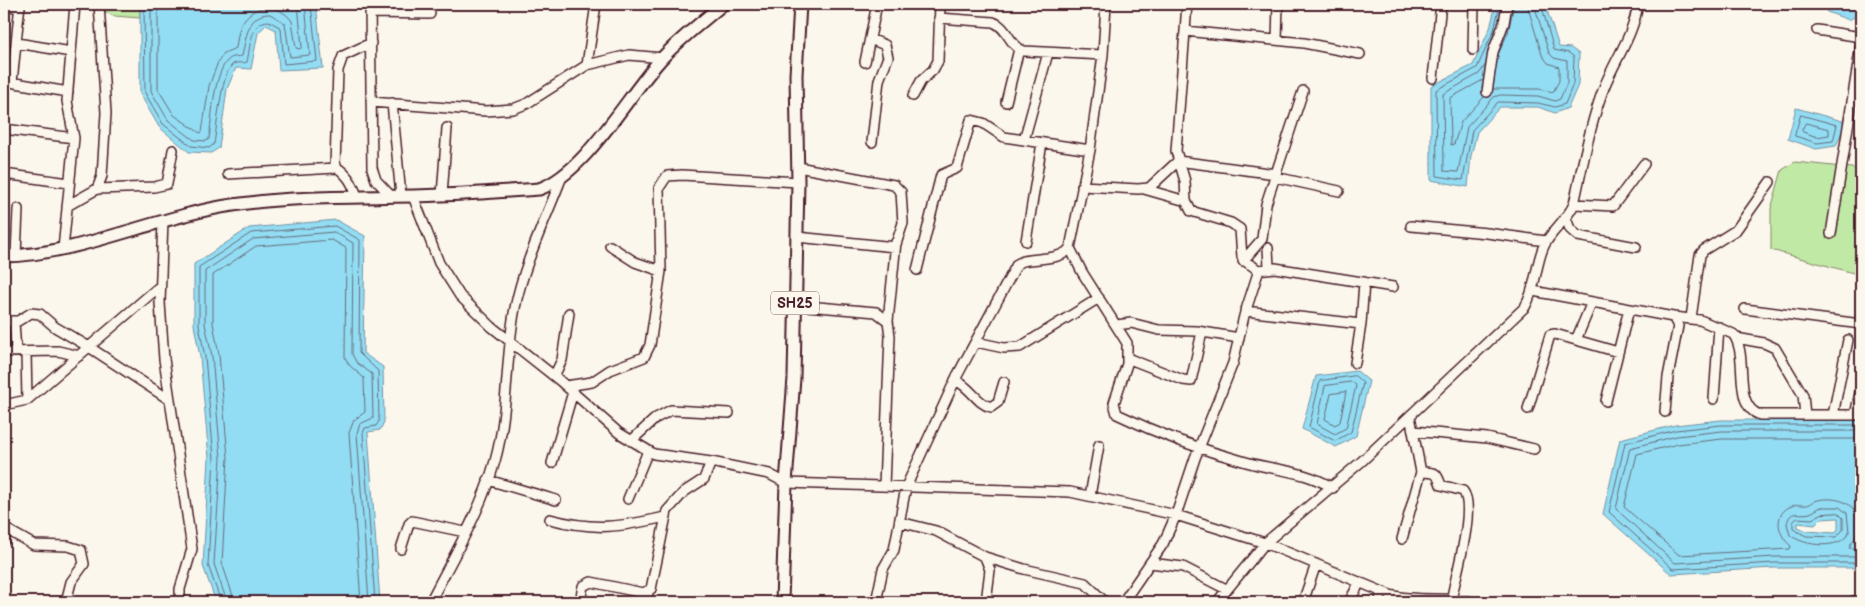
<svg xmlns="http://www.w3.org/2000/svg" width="1865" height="606" font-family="'Balsamiq Sans',sans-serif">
<rect width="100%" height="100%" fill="#fbf7ec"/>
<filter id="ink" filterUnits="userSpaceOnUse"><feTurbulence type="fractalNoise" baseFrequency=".02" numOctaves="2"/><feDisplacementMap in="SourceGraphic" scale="10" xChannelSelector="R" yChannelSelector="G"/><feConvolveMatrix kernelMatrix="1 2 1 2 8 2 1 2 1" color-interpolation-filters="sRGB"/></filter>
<g filter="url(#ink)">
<path fill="#c0e9a5" stroke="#858468" d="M107,4H140V18L114,16L105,12Z
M1795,162L1861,169V253L1857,274L1771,250V209L1782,170Z"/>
<path fill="#92ddf3" stroke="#7591a3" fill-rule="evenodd" d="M140,4H316L323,68L279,70L276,30L266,25L258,33L251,69L236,68L227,89L219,148L211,153L189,152L159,127L140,94Z
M1496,4H1545L1559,47L1571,48L1579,54L1578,85L1568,108L1555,113L1538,107H1500L1477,132L1471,156L1468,187L1431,180V86L1473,65L1490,28Z
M1823,4H1861V13L1849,20L1827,12Z
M1796,108L1846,122L1836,146L1816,149L1788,139Z
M336,220L365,236L363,353L383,367L384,422L380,430L368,432L380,602H216L203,566L209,458L200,357L194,325V264L249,228Z
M1357,371L1369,381L1356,436L1336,447L1302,429L1316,376Z
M1721,420H1861V568H1775L1671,574L1603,514L1620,439L1675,425ZM1838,518V529L1835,533L1807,531L1798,527V523L1815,525L1821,519Z"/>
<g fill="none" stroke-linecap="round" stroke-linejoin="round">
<path stroke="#676b7b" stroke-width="1" d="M144,4L145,93L163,124L191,146L209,148L214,144C217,127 221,75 232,65C236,61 243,64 247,62C250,49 250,21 269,21L281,28L284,64L317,61L311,4
M151,4V91L168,120L194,140L206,141L209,139C212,119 213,75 228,60C232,56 237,57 242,56C246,40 247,13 270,14L285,23L290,57L310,55L305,4
M158,4V89L174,115L200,133L202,132L209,86L218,62L224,53L236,48C237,41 238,32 241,25C252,3 278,2 292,21L296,48L300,49L302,47L298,4
M1500,4L1494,30L1477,68L1436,90L1437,176L1463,180L1472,130L1498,102L1538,103L1555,107L1565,104L1573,84L1574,57L1569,53L1554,50L1541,4
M1498,54L1508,33L1514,4
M1486,64L1479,74L1443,94L1444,171L1458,172L1467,127L1494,97L1500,95L1538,96L1555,101L1560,99L1567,83V61L1554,58L1549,53L1534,4
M1483,80L1450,98L1451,145L1454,144L1461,122L1484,97
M1493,89H1539L1553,92L1559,81V67L1548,63L1542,55L1527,4
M1801,115L1837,125L1833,141L1817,143L1795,136Z
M1806,123L1829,129V135L1817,137L1803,132L1802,130Z
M1355,376L1363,383L1351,432L1335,441L1309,427L1320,381Z
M1353,382L1356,386L1346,428L1335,434L1317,424L1325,386Z
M1346,392L1340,422L1335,425L1325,419L1331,394Z
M1861,425H1721L1676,430L1625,443L1609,512L1673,569L1775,563H1861
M1861,431H1722L1677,436L1630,448L1616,509L1675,563L1775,557H1861
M1861,439H1722L1678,444L1637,454L1624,507L1679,555L1790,549L1791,546C1778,536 1772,513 1792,506C1797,503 1802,506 1807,505C1811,504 1814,501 1818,500C1842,495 1865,507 1856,535C1855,540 1850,543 1849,548L1861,549
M1822,507H1839L1847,513L1849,532C1841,551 1804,546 1790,535L1787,524C1790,508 1799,516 1810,513C1814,512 1817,508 1822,507Z
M1838,513L1843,518V530L1836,537L1806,536L1793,529V522L1797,518L1812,519L1821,514Z
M221,602L208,565L214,458L205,357L199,325V267L251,233L335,226L360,240L359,353L378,371L379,421L376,426L365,428L363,433L375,602
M227,602L214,564L221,458L212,356L205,324V271L253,239L334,232L353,243L352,354L356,362L372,374L373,418L360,424L357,433L369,602
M235,602L222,563L228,457L219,355L213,323V275L256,246L332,240L346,248L345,357L349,365L364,378L365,412L354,420L349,433L361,602"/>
<g stroke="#4a1f2b" stroke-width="12">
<path id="minor" d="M370,4L372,168L376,180L391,196
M4,5L20,8
M370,13L430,14
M939,18L993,22C1008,27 1009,46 1024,51L1103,55
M1817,30L1861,37
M1185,31L1304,43L1360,54
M870,39L885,45L888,57L879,80L872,142
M1277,40L1278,4
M17,43L71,52
M1473,50L1474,4
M865,62L877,4
M587,65L596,4
M1433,78L1441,4
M4,81L68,92
M12,82L20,4
M1487,92L1493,52L1504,23L1507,4
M913,96L921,81L933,70L938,61L940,4
M371,102L486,111L513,109L526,104L587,65L629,55L663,58
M1006,102L1019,49
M392,103L401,196
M4,129L74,138
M1024,140L1048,53
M4,174L69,183
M228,174L336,168
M1275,177L1339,191
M1082,186L1138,189L1149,188L1178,161L1276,174
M97,189L154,187L167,184L173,150
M1144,189L1186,201
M442,195L447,128
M357,196C352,182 347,174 335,166L338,70L343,56L371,43
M413,196L439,263L460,296L492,327L559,380L619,433L654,454L711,462L769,474L786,483L1070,492L1176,515L1265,543L1390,595C1418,602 1446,596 1474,602
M1574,204L1613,206L1644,164
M67,206L97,189L102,176L106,113L99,4
M1566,218L1570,229L1578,236L1636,247
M163,220L160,303L164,359L192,549L180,589V602
M1411,226L1487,233L1546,241
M1831,234L1861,45
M797,237L895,247L903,223L901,192L894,185L798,167
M1026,241L1042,143
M610,246L635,262L661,271
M1070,248L1082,272L1127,343V364L1114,403L1117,414C1158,434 1202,450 1246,462C1277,471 1304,470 1333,488
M1268,248L1269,267
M63,249L74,138L67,101L75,4
M16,256L18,209
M1243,261L1262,239L1266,204L1303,91
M917,270L941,175L957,168L971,120L983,123L1004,137L1090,150
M1257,270L1275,268L1393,287
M1533,291L1673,317L1678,326L1668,377L1665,412
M795,305L876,312L888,321L890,336L884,486
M1745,309L1861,324
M1245,311L1361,324
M1673,317L1700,320L1733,334C1750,356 1731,405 1760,415H1861
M1691,318L1700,255L1704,250L1736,230L1770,182
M4,321H18L31,313L40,314L55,327L89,347L170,400
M888,321L896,242
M14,322L16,352
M1117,325L1131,323L1159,330L1197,331L1239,338
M1736,338L1764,343L1775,348L1803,395L1805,415
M1576,340L1592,302
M976,342L1004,348L1020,347L1099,298
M4,352L58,351L79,356
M26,352L27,400
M1127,358L1183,380L1191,381L1202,332
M1355,363L1361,324L1364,282
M554,376L562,360L569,313
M955,380C971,387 977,404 991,407L998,402L1004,382
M566,386L592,382L610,370L644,357L650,345L661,271L659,188L667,176L682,175L798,182
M1714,399L1719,327
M1606,401L1629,309
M4,405L27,400L160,286
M1528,409L1550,335L1555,334L1618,352
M1833,415L1848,340
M1855,415L1861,388
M1413,431L1487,438L1534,449
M631,441L656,418L671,410L729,413
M552,463L573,392
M1421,472C1436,473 1436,471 1441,485L1463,491C1477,508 1454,580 1451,602
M488,480L556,500
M1090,496L1099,445
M628,499L648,451
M550,519C595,531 621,527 665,517
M900,522L936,531L985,557L990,570L986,602
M4,528L34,545L68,546L81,550L84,564L71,582L66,602
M1402,539L1421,472L1410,416
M4,541V540
M401,549L409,524L412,521L465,532
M985,557L1024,569L1085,583L1105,602
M1150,563L1183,567L1226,589
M430,602C453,557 481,511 495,461C509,411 505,358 515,308C524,263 545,221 561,179
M580,602L583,586L591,582L643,593L651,589L667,511L684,492L704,479L711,462
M647,602L648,592
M876,602L883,569L894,550L906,487L957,376L1017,264L1023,261C1037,258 1062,260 1070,248L1090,150L1103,55L1106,4
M1123,602L1163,544L1176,515L1195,458L1233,363L1244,316L1258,273C1256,264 1245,265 1242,257L1240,229L1231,223L1191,211L1186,201L1185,181L1176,151L1187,4
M1217,602L1265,543L1362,461L1525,307C1536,288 1535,268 1543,248C1550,231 1567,221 1574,204C1583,164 1590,123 1605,85C1617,56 1633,36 1638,4
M1303,602L1316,564
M1349,602L1360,582
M1380,602L1381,592
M1851,602L1861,600"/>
</g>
<g stroke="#4a1f2b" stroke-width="15">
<path id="major" d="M4,256C79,255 157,216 233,205C301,195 372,198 441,195C473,194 506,191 539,189C585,174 629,93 663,57C681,38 703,21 723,4
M782,602L786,483L794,378L798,182L796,75L800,4"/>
</g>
<use href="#minor" stroke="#fbf7ec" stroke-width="9"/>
<use href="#major" stroke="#fbf7ec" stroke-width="11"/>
</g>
</g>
<g text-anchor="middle" stroke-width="5" stroke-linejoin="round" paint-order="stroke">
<rect fill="#fbf7ec" stroke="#7f6065" stroke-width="1" x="771" y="291.5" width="48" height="23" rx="4"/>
<g font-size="14" font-weight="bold" fill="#4a1f2b">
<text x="795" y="308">SH25</text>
</g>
</g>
<rect width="1865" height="606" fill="none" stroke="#fbf7ec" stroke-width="20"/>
<rect x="10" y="10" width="1845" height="586" fill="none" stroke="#4a1f2b" stroke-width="2" filter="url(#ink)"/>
</svg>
